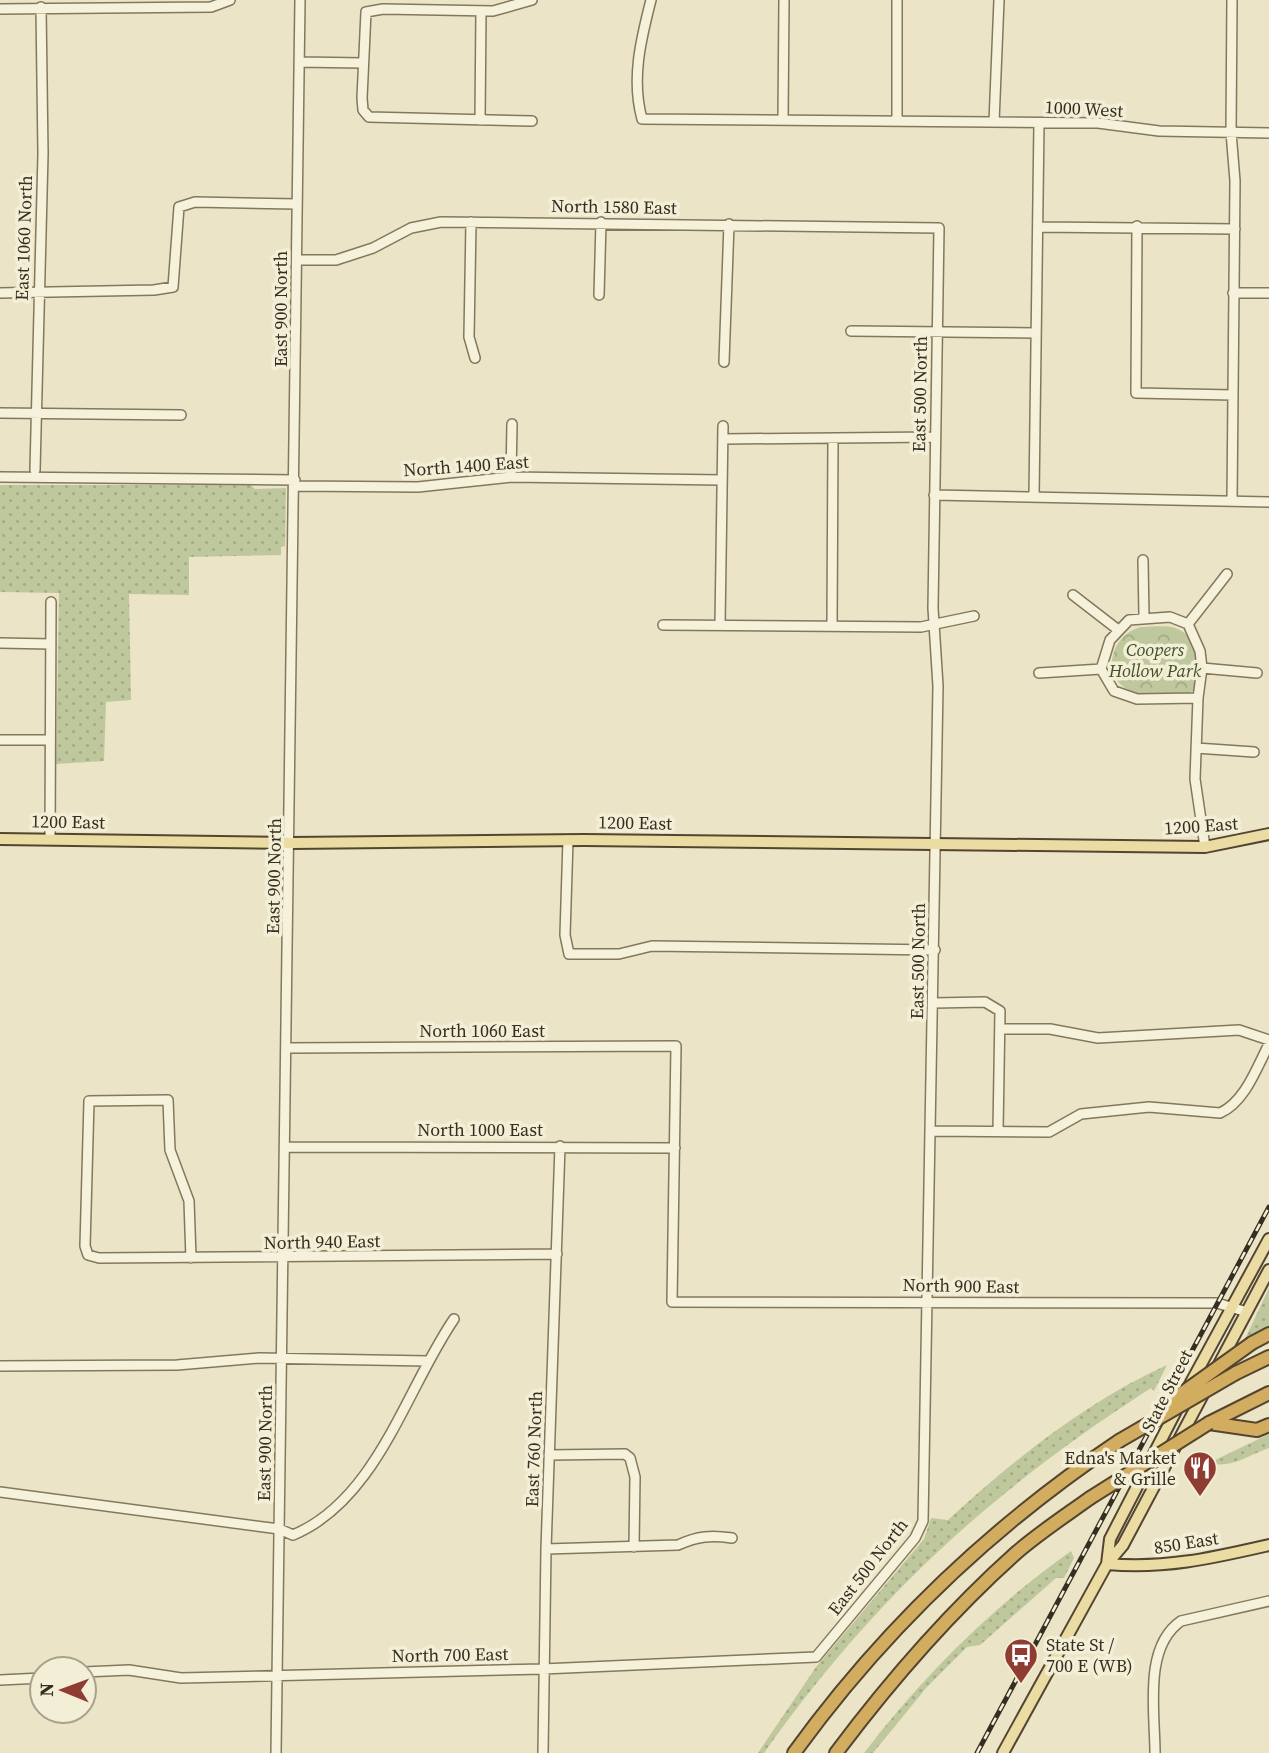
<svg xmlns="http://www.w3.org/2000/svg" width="1269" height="1753" font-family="'Source Serif 4',serif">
<defs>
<pattern id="grass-dots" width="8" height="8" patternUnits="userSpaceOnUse" patternTransform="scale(1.75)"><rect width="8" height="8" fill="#bec89c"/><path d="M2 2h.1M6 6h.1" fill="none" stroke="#a4ac86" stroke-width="1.8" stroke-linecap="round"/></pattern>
<pattern id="park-crowns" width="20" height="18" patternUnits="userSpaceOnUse" patternTransform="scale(1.75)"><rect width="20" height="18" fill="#bec89c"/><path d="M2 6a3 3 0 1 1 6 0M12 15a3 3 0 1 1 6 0" fill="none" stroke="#a4ac86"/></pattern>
</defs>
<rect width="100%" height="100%" fill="#ebe4c7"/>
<path fill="url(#grass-dots)" d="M0,485H251L255,489L286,488L285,546L281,547V555L189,557V595L129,594L131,700L106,702L104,761L56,764L59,593L0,592Z
M1269,1288V1331L1244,1341Z
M1167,1365L1154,1391L1151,1388C992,1490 873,1599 764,1753H758L816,1667L924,1539L931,1518L948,1520C1012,1461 1087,1401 1167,1365Z
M1269,1434V1448C1248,1455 1232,1469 1209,1463Z
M1071,1551L1074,1558L1064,1578H1056L980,1645L967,1647L927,1687L873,1753H864C923,1676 992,1607 1071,1551Z"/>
<path fill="url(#park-crowns)" d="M1142,627C1153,627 1165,625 1175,628C1200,635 1202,671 1194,690L1188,694C1171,694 1142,698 1127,689C1099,672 1114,632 1142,627Z"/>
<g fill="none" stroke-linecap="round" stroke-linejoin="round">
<g stroke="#85775e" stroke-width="12">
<path id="minor" d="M532,0L493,11L383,9L366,12L362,98L363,110L369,117L532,121
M651,0C641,39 631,79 642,119L1098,123L1159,131L1269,133
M1232,0L1231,132L1235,181L1232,501
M0,9L211,7L230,0
M299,62L363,63
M480,120L481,11
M783,120L784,0
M897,120V0
M994,122L999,0
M471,222L469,337L475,358
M1137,226L1136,393L1233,395
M1039,227L1235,229
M0,293L154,290L173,287L179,207L195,202L297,204
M1233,293H1269
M599,295L601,222
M851,331L1036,333
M724,362L729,224
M0,413L181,415
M723,439L935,437
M35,470L43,154L41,7
M0,477L295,480
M511,477L512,424
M295,486L418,487L511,477L722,480
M934,495L1269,502
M1034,496L1039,123
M1143,560L1144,617
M1073,595L1117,629
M1188,624L1170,617L1129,620L1110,640L1101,669L1114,691L1137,699L1198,698
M1188,624L1200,651L1202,668L1198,698L1195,779L1205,847
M1188,624L1227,574
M663,625L921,627L974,616
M720,625L723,426
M832,626L833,439
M0,643L51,644
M1202,668L1257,673
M1039,673L1101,669
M0,740H50
M1196,748L1254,752
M50,839L51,602
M568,840L565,935L569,954H619L652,946L935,950
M934,1003L985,1002L1000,1011L998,1131
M1000,1029H1050L1098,1038L1239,1030L1269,1040
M288,1048L676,1046L672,1302L1217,1303L1247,1312
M930,1131L1049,1132L1081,1114L1149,1107L1220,1113C1245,1102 1257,1067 1269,1044
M286,1147L675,1148
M191,1258L189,1201L170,1150L168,1100L89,1101L85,1246L88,1255L99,1258L557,1254
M0,1366L177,1365L259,1358L428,1361
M549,1455L625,1454L630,1458L635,1477L634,1547
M0,1492L279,1529L293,1535C377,1500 406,1389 454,1319
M546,1549L678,1545C698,1536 711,1535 732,1538
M84,1672L129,1670L181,1678L543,1669L816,1657L915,1538L923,1521L938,686L933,608L939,228L441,222L411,228L373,248L336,260H297
M0,1680L42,1678
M276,1753L300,0
M543,1753L546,1549L560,1146
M1155,1753C1155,1712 1143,1647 1181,1621L1269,1601"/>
</g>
<g stroke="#534531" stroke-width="14">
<path id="major" d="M0,839L291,843L584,840L1205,847L1269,834
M1188,1388L1269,1239
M1107,1564L1110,1539L1179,1405
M1107,1564C1166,1569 1212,1558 1269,1545
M1003,1753L1107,1564L1123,1545L1269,1270"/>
</g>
<g stroke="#534531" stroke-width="16">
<path id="highway" d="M1252,1343L1269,1334
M1236,1373L1269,1357
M1209,1423L1269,1393
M1209,1423L1257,1430L1269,1425
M794,1753C883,1630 992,1526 1119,1441
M836,1753C890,1681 949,1613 1016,1553C1039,1533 1065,1516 1090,1498"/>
</g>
<use href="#minor" stroke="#f6f1da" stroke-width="9"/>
<use href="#major" stroke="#eadca2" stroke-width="10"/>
<use href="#highway" stroke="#d2ad5f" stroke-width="12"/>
<g stroke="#362e20" stroke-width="5">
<path id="rail" d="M977,1753L1269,1207"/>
</g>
<use href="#rail" stroke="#f3eed6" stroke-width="2.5" stroke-dasharray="8" stroke-linecap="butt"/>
<g stroke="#534531" stroke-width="16" stroke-linecap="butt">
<path id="highway-bridge" d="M1167,1404L1252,1343
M1119,1441L1236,1373
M1090,1498L1209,1423"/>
</g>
<use href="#highway-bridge" stroke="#d2ad5f" stroke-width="12"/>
</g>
<defs>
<g id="restaurant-pin" transform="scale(1.75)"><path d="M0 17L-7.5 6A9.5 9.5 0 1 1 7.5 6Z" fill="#8f3d33" stroke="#f3eed6"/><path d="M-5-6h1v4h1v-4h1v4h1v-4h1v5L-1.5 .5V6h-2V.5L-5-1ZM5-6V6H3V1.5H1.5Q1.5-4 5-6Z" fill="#fff"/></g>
<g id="bus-pin" transform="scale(1.75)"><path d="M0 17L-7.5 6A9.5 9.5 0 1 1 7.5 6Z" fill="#8f3d33" stroke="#f3eed6"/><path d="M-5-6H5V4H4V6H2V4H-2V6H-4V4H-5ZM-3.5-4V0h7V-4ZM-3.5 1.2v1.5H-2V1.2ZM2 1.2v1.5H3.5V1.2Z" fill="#fff"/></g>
</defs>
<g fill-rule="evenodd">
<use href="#restaurant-pin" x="1200" y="1468"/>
<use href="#bus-pin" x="1021" y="1655"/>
</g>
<g text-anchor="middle" stroke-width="7" stroke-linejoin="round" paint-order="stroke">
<g font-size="18" fill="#362e20" stroke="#f3eed6">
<text transform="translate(1084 109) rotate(3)" y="6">1000 West</text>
<text transform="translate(614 207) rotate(1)" y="6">North 1580 East</text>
<text transform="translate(24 238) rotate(-88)" y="6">East 1060 North</text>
<text transform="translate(281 309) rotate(-90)" y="6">East 900 North</text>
<text transform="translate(920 394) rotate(-89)" y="6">East 500 North</text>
<text transform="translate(466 466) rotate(-4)" y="6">North 1400 East</text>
<text transform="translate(68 822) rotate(1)" y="6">1200 East</text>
<text transform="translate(635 823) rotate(1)" y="6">1200 East</text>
<text transform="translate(1201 826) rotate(-4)" y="6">1200 East</text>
<text transform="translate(274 876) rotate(-89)" y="6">East 900 North</text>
<text transform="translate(918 961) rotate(-89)" y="6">East 500 North</text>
<text x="482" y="1037">North 1060 East</text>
<text x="480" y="1136">North 1000 East</text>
<text transform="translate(322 1242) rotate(-1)" y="6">North 940 East</text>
<text transform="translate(961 1286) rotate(1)" y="6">North 900 East</text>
<text transform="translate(1167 1391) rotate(-63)" y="6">State Street</text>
<text transform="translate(265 1443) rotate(-89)" y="6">East 900 North</text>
<text transform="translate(534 1449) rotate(-88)" y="6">East 760 North</text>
<text transform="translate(1186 1543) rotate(-9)" y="6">850 East</text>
<text transform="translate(868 1567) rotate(-52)" y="6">East 500 North</text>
<text transform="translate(450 1655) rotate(-1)" y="6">North 700 East</text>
</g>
<g font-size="18" font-style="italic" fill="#425129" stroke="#f3eed6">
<text x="1155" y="656">Coopers<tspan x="1155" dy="21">Hollow Park</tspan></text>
</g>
<g font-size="18" fill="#362e20" stroke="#f3eed6" text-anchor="end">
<text x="1176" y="1464">Edna's Market<tspan x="1176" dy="21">&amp; Grille</tspan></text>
<text x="1046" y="1651" text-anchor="start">State St /<tspan x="1046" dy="21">700 E (WB)</tspan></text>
</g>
</g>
<g transform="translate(63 1690) rotate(271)"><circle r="33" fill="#f3eed6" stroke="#a7a18d" stroke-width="2"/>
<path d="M0-5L12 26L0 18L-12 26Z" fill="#8f3d33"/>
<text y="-10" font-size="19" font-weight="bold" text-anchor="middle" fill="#362e20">N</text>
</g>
</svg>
